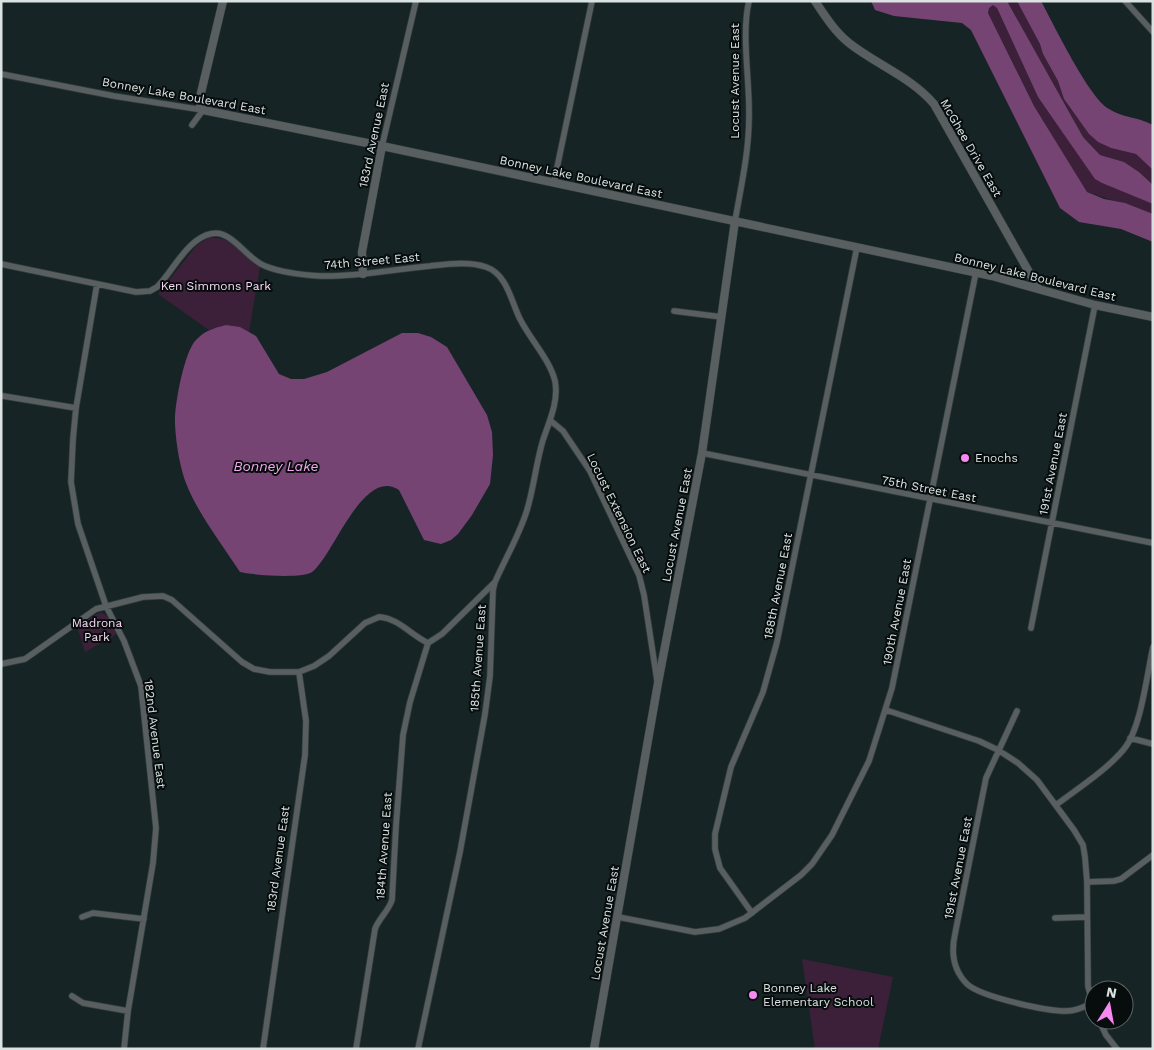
<svg xmlns="http://www.w3.org/2000/svg" width="1154" height="1050" font-family="'Work Sans',sans-serif">
<rect width="100%" height="100%" fill="#172425"/>
<path fill="#3c203a" d="M1007,1L1018,2L1040,44L1043,54L1058,81L1064,99L1089,134L1098,142L1111,148L1136,154L1153,170V185L1139,172L1124,162L1100,155L1083,137Z
M993,5L997,8L1038,97L1102,183L1153,204V214L1087,192L1034,106L988,13L989,8Z
M209,238C233,235 242,257 260,267L249,332C235,324 225,325 209,330L158,294L197,245Z
M99,613C110,613 112,625 117,634L85,652L77,626Z
M802,959L893,977L878,1049H815Z"/>
<path fill="#754473" d="M871,1H1007L1083,137L1100,155L1124,162L1139,172L1153,185V204L1102,183L1095,179L1038,97L997,8L993,5L989,8L988,13L1034,106L1087,192L1104,199L1125,203L1153,214V242L1121,229L1079,222L1060,208L971,30L962,23L894,16L875,10Z
M1017,1H1041C1054,25 1089,98 1109,109C1123,118 1139,117 1153,125V170L1136,154L1111,148L1098,142L1089,134L1064,99L1058,81L1043,54L1040,44Z
M226,325L240,327L256,336L279,374L291,379H304L327,372L402,333H418L431,337L447,347L487,415L492,432L493,455L490,484L472,515L458,534L451,540L441,544L424,540L399,490C363,466 333,557 312,572C303,579 252,575 240,572C223,546 200,516 188,488C180,470 176,444 175,424C174,407 184,352 196,340C204,331 214,328 226,325Z"/>
<g fill="none" stroke-linecap="round" stroke-linejoin="round">
<g stroke="#323f3f" stroke-width="7">
<path id="minor" d="M1125,1L1153,32
M1,74L114,96L203,110L192,125
M382,146L416,1
M554,182L592,1
M735,221C741,187 749,152 749,117C750,82 741,34 749,1
M1,264L136,292L150,291L157,287C171,273 180,253 196,241C229,217 240,256 265,266C282,273 303,275 321,276C357,277 394,269 430,266C448,264 469,261 486,267C507,274 511,301 520,319C530,339 550,360 555,381C559,401 549,422 543,440C536,463 534,487 527,510C520,534 505,559 495,582L493,590L490,676L485,714L460,852L418,1049
M97,284L76,408L73,439L71,482L78,524L106,606L124,641L141,686L156,828L153,863L128,1011L124,1049
M674,311L722,317
M3,396L76,408
M551,421L563,431L590,471L639,575L644,595L657,680
M702,453L1153,543
M1031,628L1095,305
M428,643L442,634L495,582
M1,664L25,659L96,609L143,597L163,596L172,600L242,662L254,669L270,672H299L314,666L329,656L365,623L379,617C398,618 411,635 428,643
M886,710L979,741L998,750L1018,763L1037,780L1074,830L1083,845L1085,857L1087,882L1088,986L1094,1010
M1017,711L986,778L955,934C951,952 953,970 967,984C981,997 1046,1011 1066,1011C1075,1011 1083,1008 1091,1003
M1130,738L1153,744
M1056,805C1077,789 1108,769 1124,749C1141,729 1147,674 1153,647
M1087,882L1114,881L1121,879L1153,855
M752,913L720,868L715,849V834L731,767L763,692L777,642L857,247
M82,917L93,913L144,919
M618,917L695,932L719,929L745,918L801,875L812,864L832,835L869,761L892,688L976,272
M1055,918L1087,917
M72,996L83,1003L128,1011
M1099,1020L1106,1035L1117,1049
M263,1049L305,755L306,721L299,672
M356,1049L375,929C379,918 388,912 392,900L396,826L403,735L410,702L428,643"/>
</g>
<g stroke="#323f3f" stroke-width="9">
<path id="tertiary" d="M223,1L200,97V106L203,110L382,146L992,276L1095,305L1153,317
M815,1C825,16 835,32 849,43C877,65 911,77 934,104L1038,288
M363,274L362,252L382,146
M594,1049L658,683L702,453L735,221"/>
</g>
<use href="#minor" stroke="#595f60" stroke-width="5.5"/>
<use href="#tertiary" stroke="#595f60" stroke-width="8"/>
</g>
<g fill="#f589ef" stroke="#070c0d" stroke-width="2">
<circle cx="965" cy="458" r="5"/>
<circle cx="753" cy="995" r="5"/>
</g>
<g text-anchor="middle" stroke-width="4" stroke-linejoin="round" paint-order="stroke">
<g font-size="12" fill="#dae2e2" stroke="#070c0d">
<text transform="translate(735 81) rotate(-90)" y="4">Locust Avenue East</text>
<text transform="translate(184 96) rotate(10)" y="4">Bonney Lake Boulevard East</text>
<text transform="translate(374 135) rotate(-78)" y="4">183rd Avenue East</text>
<text transform="translate(971 148) rotate(60)" y="4">McGhee Drive East</text>
<text transform="translate(581 177) rotate(12)" y="4">Bonney Lake Boulevard East</text>
<text transform="translate(372 261) rotate(-5)" y="4">74th Street East</text>
<text transform="translate(1035 277) rotate(14)" y="4">Bonney Lake Boulevard East</text>
<text transform="translate(1053 464) rotate(-79)" y="4">191st Avenue East</text>
<text transform="translate(929 489) rotate(11)" y="4">75th Street East</text>
<text transform="translate(619 513) rotate(64)" y="4">Locust Extension East</text>
<text transform="translate(677 525) rotate(-79)" y="4">Locust Avenue East</text>
<text transform="translate(778 586) rotate(-79)" y="4">188th Avenue East</text>
<text transform="translate(897 612) rotate(-79)" y="4">190th Avenue East</text>
<text transform="translate(478 658) rotate(-86)" y="4">185th Avenue East</text>
<text transform="translate(155 734) rotate(83)" y="4">182nd Avenue East</text>
<text transform="translate(384 846) rotate(-86)" y="4">184th Avenue East</text>
<text transform="translate(278 859) rotate(-82)" y="4">183rd Avenue East</text>
<text transform="translate(958 868) rotate(-79)" y="4">191st Avenue East</text>
<text transform="translate(605 923) rotate(-80)" y="4">Locust Avenue East</text>
</g>
<g font-size="12" fill="#f8d9f5" stroke="#070c0d">
<text x="216" y="290">Ken Simmons Park</text>
<text x="97" y="627">Madrona<tspan x="97" dy="14">Park</tspan></text>
</g>
<g font-size="12" fill="#dae2e2" stroke="#070c0d" text-anchor="start">
<text x="975" y="462">Enochs</text>
<text x="763" y="992">Bonney Lake<tspan x="763" dy="14">Elementary School</tspan></text>
</g>
<g font-size="14" font-style="italic" fill="#f3a9ee" stroke="#070c0d">
<text x="276" y="471">Bonney Lake</text>
</g>
</g>
<rect width="1154" height="1050" fill="none" stroke="#dae2e2" stroke-width="5"/>
<g transform="translate(1109 1005) rotate(11)"><circle r="24" fill="#070c0d" stroke="#5b6262"/>
<path d="M0-4L9 19L0 12L-9 19Z" fill="#f589ef"/>
<text y="-8" font-size="14" font-weight="bold" text-anchor="middle" fill="#dae2e2">N</text>
</g>
</svg>
